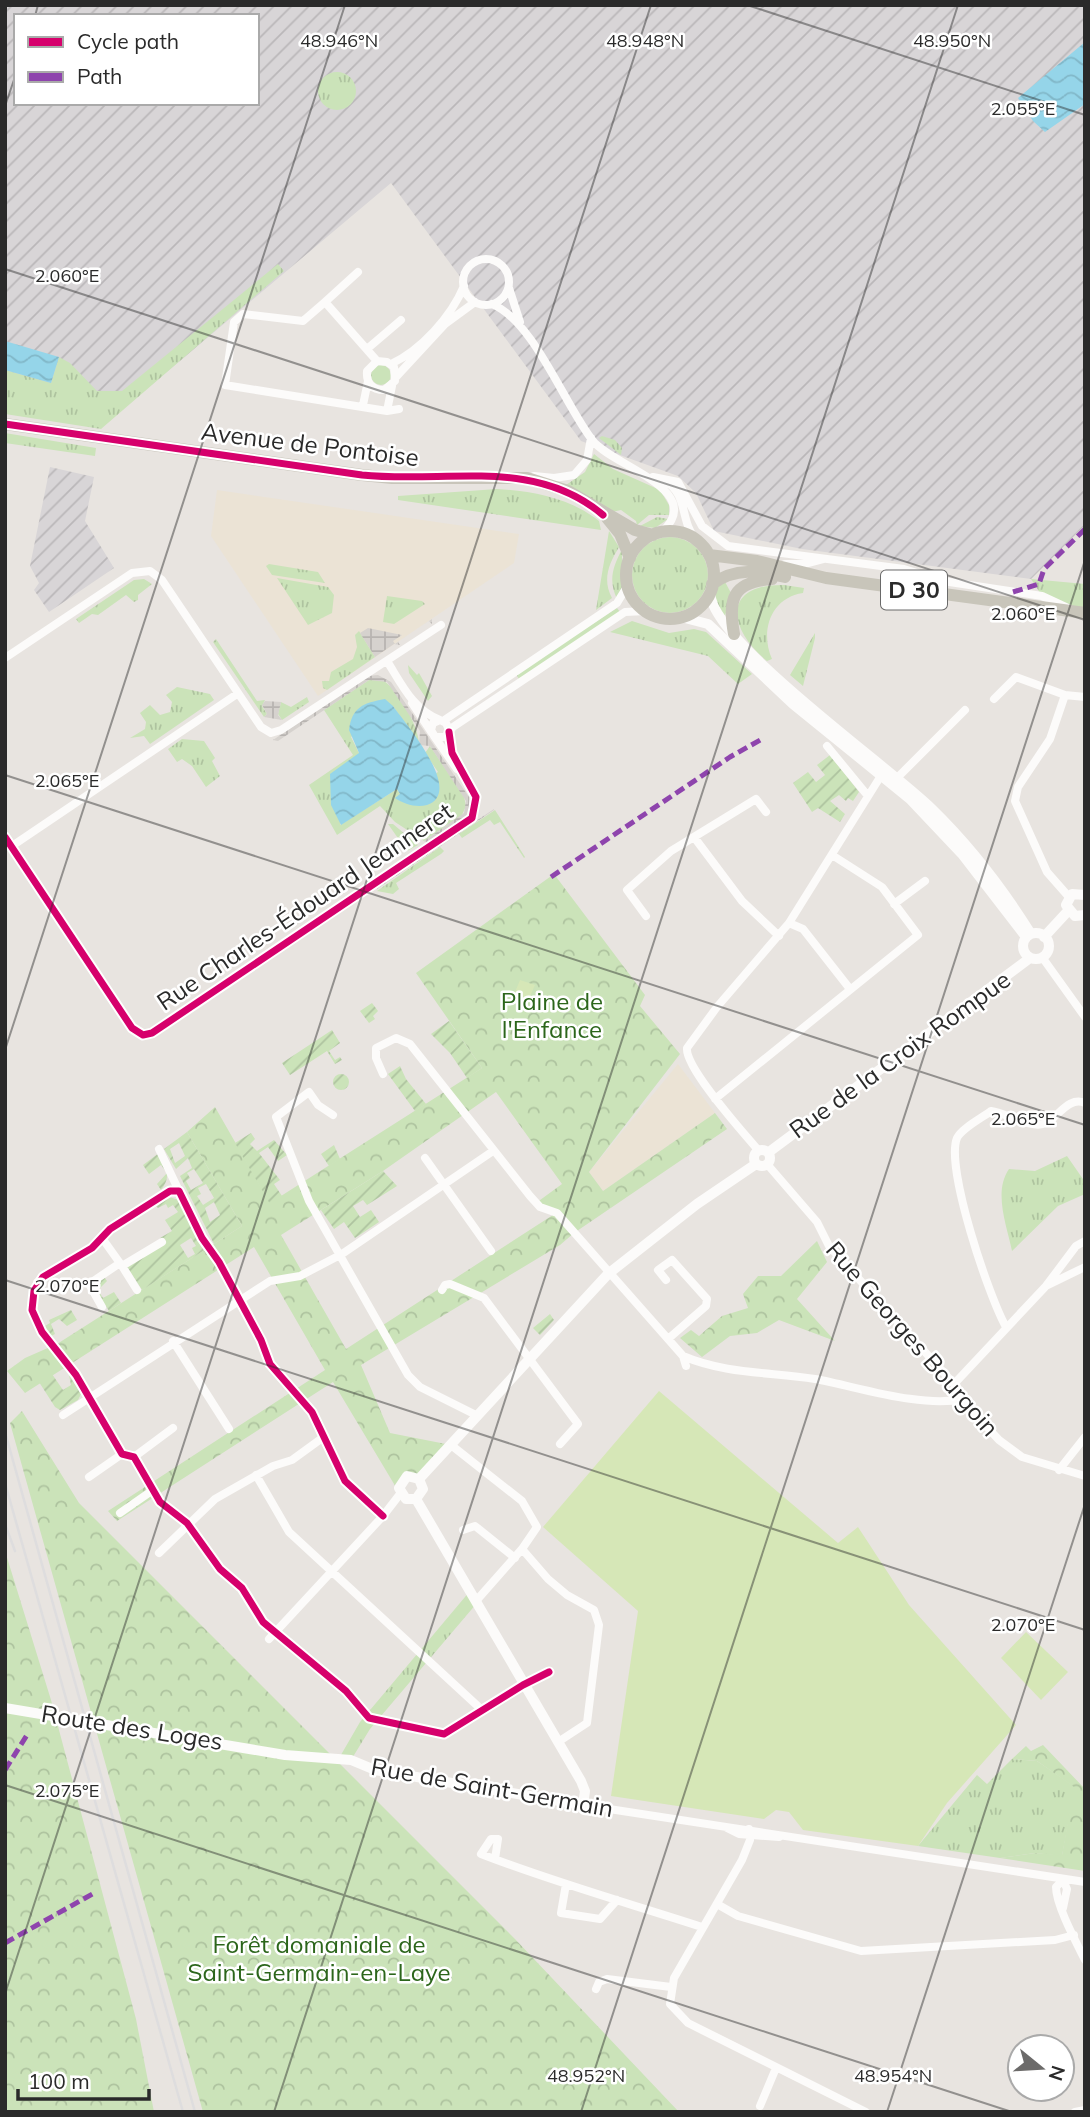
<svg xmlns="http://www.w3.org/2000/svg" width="1090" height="2117" font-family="Mulish,sans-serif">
<defs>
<pattern id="industrial-furrows" width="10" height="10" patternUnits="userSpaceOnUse" patternTransform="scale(1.75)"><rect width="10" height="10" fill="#d8d5d7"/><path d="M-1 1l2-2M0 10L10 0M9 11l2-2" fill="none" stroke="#bab7b9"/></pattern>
<pattern id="grass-tufts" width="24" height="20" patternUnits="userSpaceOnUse" patternTransform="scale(1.75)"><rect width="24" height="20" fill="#cbe3b9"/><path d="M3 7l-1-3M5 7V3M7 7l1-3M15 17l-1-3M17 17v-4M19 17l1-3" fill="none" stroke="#aec39f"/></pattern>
<pattern id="forest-crowns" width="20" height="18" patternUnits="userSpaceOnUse" patternTransform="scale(1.75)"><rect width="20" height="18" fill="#cbe3b9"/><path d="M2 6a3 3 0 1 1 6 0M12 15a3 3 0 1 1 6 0" fill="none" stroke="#aec39f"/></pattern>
<pattern id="garden-furrows" width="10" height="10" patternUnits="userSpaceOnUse" patternTransform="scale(1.75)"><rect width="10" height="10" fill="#cbe3b9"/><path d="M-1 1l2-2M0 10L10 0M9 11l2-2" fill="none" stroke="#aec39f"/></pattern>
<pattern id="plaza-grid" width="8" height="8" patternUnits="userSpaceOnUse" patternTransform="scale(1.75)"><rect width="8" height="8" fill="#d6d2ce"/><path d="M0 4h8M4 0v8" fill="none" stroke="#b8b4b1"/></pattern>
<pattern id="water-waves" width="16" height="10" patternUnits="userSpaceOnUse" patternTransform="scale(1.75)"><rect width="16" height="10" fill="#95d5e9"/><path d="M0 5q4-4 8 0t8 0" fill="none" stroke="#81b7c8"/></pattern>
</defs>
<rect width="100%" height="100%" fill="#e8e4e0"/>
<path fill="url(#industrial-furrows)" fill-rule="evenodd" d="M5,5H1085V525L1031,579L802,549L714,531L696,493L678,476L581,441L391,183L105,424L5,410ZM16,16H257V103H16Z
M50,467L94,477L85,521L114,568L49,612L34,590L39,583L30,566Z"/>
<path fill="#ebe3d5" d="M217,490L519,534L514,563L318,696L211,536Z
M678,1064L715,1113L603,1191L589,1172Z"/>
<path fill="url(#grass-tufts)" d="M318 91a19 19 0 1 1 38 0a19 19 0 1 1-38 0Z
M278,264L284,271L101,429L5,414V370L51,383L59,357L70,363L97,391H122Z
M371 375a10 10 0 1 1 20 0a10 10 0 1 1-20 0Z
M5,433L96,448L95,456L5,443Z
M602,436L615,440L622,448L621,455L599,438Z
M594,454L613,469L660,490L669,505V515H649L637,525L636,521L621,510L612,512L566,485L585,472Z
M497,489C533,491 570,498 599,521L601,530L398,500V496Z
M657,517L668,519L655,528L640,526Z
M609,531L619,547C609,564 602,579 612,598L596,610Z
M632 575a38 38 0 1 1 76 0a38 38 0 1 1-76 0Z
M622,549V587L617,599C608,580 613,567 622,549Z
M269,564L318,572L325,583L272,575L266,566Z
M277,578L328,587L334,595L332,613L308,625Z
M144,579L152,584L138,595V600L134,602L126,595L98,615L92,614L79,623L76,619L134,580Z
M1031,579L1085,584V613L1042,596Z
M724,580L731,593L725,616L714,603L717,587Z
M784,585L804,588L803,593C770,598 760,632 772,659L767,661C728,629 721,584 784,585Z
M387,596L422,601L425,604L394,624L383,622Z
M617,608L620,612L519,679L516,674Z
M632,621L669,633L694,629L706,632L752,674L738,684L708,656L610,632Z
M359,631L375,657L327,690L323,688L322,681H329L331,672L353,659L357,647L355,635Z
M815,633V638L803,686L790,675Z
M216,639L257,701L265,700L262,706L267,714L264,717L213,642Z
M408,665L417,675L419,673L432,696L428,701L409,673Z
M378,678C396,683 420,728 419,745L393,706L351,737L359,753L340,825L397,789L400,794L438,772L425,753L430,746L464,796L466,806L462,815L424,841L395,822L380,806L337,835L309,785L353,755L324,710L369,680Z
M177,687L210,694L214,700L150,744L144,736L130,738L145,729L146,722L140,713L150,705L160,715L170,712L172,702L166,695Z
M307,697L309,702L282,720L278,714L281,702L291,707Z
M182,739L204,741L215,758L212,761L220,776L206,787L192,766L182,759L177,762L168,749Z
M495,810L525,857L524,858L500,822L494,825L490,820L462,838L459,834Z
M388,824H393L418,845L407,851Z
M440,847L444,851L441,854L396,883L399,889L393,894L377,891Z
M1067,1156L1085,1182V1194L1058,1206L1012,1251C1007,1226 993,1192 1009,1169L1035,1171Z
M470,1591L477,1603L370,1729L351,1760H338L360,1722Z
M1012,1759L1037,1761L1075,1787L1062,1856L1035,1853L1000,1858L918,1846L977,1775L987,1784Z"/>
<path fill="url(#forest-crowns)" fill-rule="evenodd" d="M554,874L645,995L640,1006L680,1054L589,1172L603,1191L715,1113L727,1129L574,1233L560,1245L361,1365L390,1433L451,1445L419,1479L410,1476L400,1494L333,1382L117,1521L108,1511L325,1370L254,1247L25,1393L7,1371L25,1358L57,1344L242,1226L187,1132L215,1107L270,1203L482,1068L416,973ZM496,1092L562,1184L536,1203L556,1213L346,1349L281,1235L383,1171Z
M817,1241L827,1262L797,1299L835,1341L779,1320L757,1333L730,1336L702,1357L680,1338L691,1330L699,1336L722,1316L748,1308L743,1294L758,1276H781Z
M22,1411L79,1503L515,1939L679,2112H203L10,1423Z
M5,1551L51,1700L136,2019L154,2112H5Z
M1043,1745L1085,1789V1871L1000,1858L1035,1853L1062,1855L1074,1787L1037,1761L1012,1759L1026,1746L1031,1751Z"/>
<path fill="url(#garden-furrows)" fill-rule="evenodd" d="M830,755L859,792L853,801L848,798L846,801L839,795L830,801L845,814L840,822L818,808L812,812L793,783L808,772L816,782L825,775L817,765Z
M372,1003L378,1011L373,1016L375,1019L369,1023L360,1011Z
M449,1021L482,1068L467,1078L450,1053L431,1034Z
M332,1030L340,1043L329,1051L335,1060L340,1057L342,1060L335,1064L327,1051L290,1075L282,1063Z
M400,1066L406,1079L426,1104L415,1111L388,1074Z
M333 1082a8 8 0 1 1 16 0a8 8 0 1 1-16 0Z
M187,1132L242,1226L214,1244L180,1176L192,1168L188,1158L176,1169L164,1149ZM179,1143L185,1156L175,1163L170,1149ZM194,1169L203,1183L191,1190L186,1181L190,1178L187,1173ZM206,1184L214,1198L203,1205L197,1196L201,1194L198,1188ZM214,1202L220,1215L210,1222L205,1208Z
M251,1133L255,1139L250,1144L257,1151L274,1140L287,1155L278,1161L268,1147L259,1153L280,1180L274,1184L282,1196L270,1204L235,1143Z
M334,1145L340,1159L329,1166L321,1154Z
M159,1153C166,1168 172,1176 161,1190L157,1184L167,1173L161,1165L149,1174L143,1165Z
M383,1171L397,1186L367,1205L363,1200L353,1206L360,1217L371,1210L379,1222L355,1238L344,1222L334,1229L321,1210Z
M169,1197L179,1200L206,1249L142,1290L126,1265L163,1242L160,1238L172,1231L165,1220L178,1212L173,1205L168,1208L166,1204L158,1208L156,1206ZM191,1238L196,1246L192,1248L195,1254L188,1258L180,1245Z
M103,1275L107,1281L98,1290L103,1298L114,1292L121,1303L109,1311L95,1289V1282Z
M71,1310L77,1320L67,1326L59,1319L51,1324L55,1334L51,1336L45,1326L50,1323L49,1320Z
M550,1314L554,1320L540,1335L533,1328Z
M52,1374L63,1390L71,1385L69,1375L81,1394L78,1400L60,1410L55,1407L39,1382Z"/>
<path fill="#d6e7b7" d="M520,980L535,985L527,1003L513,997Z
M659,1391L838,1543L858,1527L909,1605L1016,1725L947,1803L918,1846L803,1830L789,1812L776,1810L764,1819L611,1796L638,1611L543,1527Z
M1026,1632L1068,1672L1041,1700L1001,1658Z"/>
<path fill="url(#plaza-grid)" d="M432,619V624L429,621L398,642L400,645L394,644L375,657L360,633L368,628L402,635L393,641L395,644Z
M378,675L391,682L469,797V809L465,818L428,844L424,841L464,813L466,801L430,746L419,745L420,731L387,682L369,680L278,741L273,740L368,676Z
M265,701L281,702L278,715L282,720L264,717L267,714L262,705Z
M494,809V810L377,889L378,886Z"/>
<path fill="url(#water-waves)" d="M1085,42V104L1045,132L1033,121L1018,98Z
M5,341L59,357L51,383L5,370Z
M385,699L393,706C405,723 465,792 427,805C416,808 404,804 395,798L400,794L397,789L341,825L331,805L330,774L359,753L349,730C352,707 363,703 385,699Z"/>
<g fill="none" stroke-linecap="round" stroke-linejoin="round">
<path stroke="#fcfbfa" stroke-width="8" d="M463 282a23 23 0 1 1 46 0a23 23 0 1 1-46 0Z
M358,272L325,302L377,361L387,362L394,367L395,381L384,390C372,390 366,383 367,371L377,361
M509,288L520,322
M325,302L303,321L243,314L234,322L225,385L387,411L399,409
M492,304C534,321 565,406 593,441C613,466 707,490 662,532
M367,349L401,320
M391,364C421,350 451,317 464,286
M396,377L445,324L475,302
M363,405L368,381
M387,411L392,386
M534,476L554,478L574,475L587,460L591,438
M653,477L678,482L702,526L728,546L904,569L943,581L1042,596L1070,609
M666,482C688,494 680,522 696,540
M785,564H805L824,559
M5,658L132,573L150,571L162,580L261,727L271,733L281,730L441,625
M387,661C401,683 413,710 440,720
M994,699L1016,677L1065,695
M412,703L432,733
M443,721L617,603L628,585
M449,730L446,723L440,720L433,723L431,730L435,737H445L453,727L625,612L646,611
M434,736L457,769
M827,746L868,796
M898,777L965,710
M5,837L132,1028L143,1035L152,1033L472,818L476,797L452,753L449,732
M694,837L742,901L779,936
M12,846L237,694
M1069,897L1047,872L1015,801L1018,787L1050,739L1065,695L1085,697
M894,904L925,881
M646,916L627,890L671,851L756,799L766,812
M789,923L803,929L850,989
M1042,957L1085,1017
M383,1074L376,1058V1048L396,1038L410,1044L530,1196L540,1207L557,1213L683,1356L686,1366
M715,1099L918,935L882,887L832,855
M333,1115L318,1105L309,1092L276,1117L309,1201L408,1375L420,1387L478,1416
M159,1149L179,1191
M758,1150C743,1132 685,1068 687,1048L717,1007L789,923L882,774
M425,1158L491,1251
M767,1164L817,1222L829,1246L954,1384L972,1411L999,1440L1022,1457L1085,1476
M102,1238L122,1266L162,1242
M122,1266L137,1290
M666,1280L658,1270L672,1260L707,1299L706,1306L668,1339
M1046,1286L1085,1267
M442,1290L445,1285L450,1284L484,1298L578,1424L560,1444
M102,1307L89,1284L120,1263
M1006,1327C989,1297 945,1167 957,1138C962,1128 982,1118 991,1111C1007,1113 1032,1130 1046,1123C1059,1116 1069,1096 1085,1103
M173,1341L229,1429
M683,1356C725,1374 770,1372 815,1379C859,1387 920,1408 964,1399
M954,1384L1046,1286L1076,1246L1085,1241
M63,1415L270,1281L300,1276L342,1254L493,1151
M451,1445L522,1501L537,1527L522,1549L476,1601
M134,1457L173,1428
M1059,1470L1085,1437
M256,1475L289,1532L482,1710
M89,1477L122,1454
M120,1513L153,1490
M383,1516L345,1481L312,1412L270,1364L261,1340L219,1262L202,1238L179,1191H170L110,1229L92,1248L43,1277L34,1291L32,1310L42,1332L76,1375L122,1454L134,1457L160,1502L187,1523L220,1569L242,1588L263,1622L346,1691L369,1718L444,1734L523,1685L549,1672
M463,1530L475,1526L515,1558
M522,1549L548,1579L567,1595L594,1610L599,1625L587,1723L558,1742
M159,1553L215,1499L273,1466L292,1460L325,1436
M269,1639L383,1516L400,1494
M583,1805L1085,1882
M727,1828L739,1834L779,1837
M749,1829L750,1840L742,1860L674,1978L670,2004L688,2023L866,2112
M495,1859L498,1839H491L481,1854C553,1882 628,1903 702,1927
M566,1884L561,1913L600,1919L617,1900
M717,1904L738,1916L861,1951L1055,1940L1074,1935
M1063,1908L1067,1889L1063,1880L1056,1887C1056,1905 1076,1942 1085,1960
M596,1989L599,1982L607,1979L671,1987
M760,2106L776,2068
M1075,2112L1085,2110"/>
<path stroke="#fcfbfa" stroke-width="10" d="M710,592C710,641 891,768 932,809C970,846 1003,889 1031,934
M681,617L708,624L793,704L910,799L962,854L1026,937
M1085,895L1072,894L1066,905L1075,916L1085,915
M1023 946a13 13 0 1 1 26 0a13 13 0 1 1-26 0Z
M1044,937L1068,911
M754 1158a8 8 0 1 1 16 0a8 8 0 1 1-16 0Z
M769,1152L1030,958
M419,1479L608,1274L697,1204L756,1164
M416,1499H406L399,1488L407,1476L419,1479
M416,1499L423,1489L419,1479
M5,1708L285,1755L351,1760L375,1770L583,1805L585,1791L581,1781L416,1499"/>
<path stroke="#c8c5ba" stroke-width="12" d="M5,424L362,475L392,478H527L568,491L635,530L653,535
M607,518L620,534L630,558
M626 575a44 44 0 1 1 88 0a44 44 0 1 1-88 0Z
M709,555L757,561L826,578L1085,613
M712,584C736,567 758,571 785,577
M734,634C728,599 732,582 772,579"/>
<path stroke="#deddde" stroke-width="2.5" d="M5,1432L195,2112
M5,1483L183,2112
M5,1524L15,1551"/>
<path stroke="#8e44ad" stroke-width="5" stroke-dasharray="10 5" stroke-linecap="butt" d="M1013,592L1039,584L1044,569L1085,529
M551,877L730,757L762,739
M5,1770L27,1735
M5,1943L96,1892"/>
<g stroke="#fff" stroke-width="11">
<path id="cycleway" d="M5,424L362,475C445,484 534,456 603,515
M5,837L132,1028L143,1035L152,1033L472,818L476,797L452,753L449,732
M383,1516L345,1481L312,1412L270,1364L261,1340L219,1262L202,1238L179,1191H170L110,1229L92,1248L43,1277L34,1291L32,1310L42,1332L76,1375L122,1454L134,1457L160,1502L187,1523L220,1569L242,1588L263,1622L346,1691L369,1718L444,1734L523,1685L549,1672"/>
</g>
<use href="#cycleway" stroke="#d6006c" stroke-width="7"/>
</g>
<path fill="none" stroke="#2a2a2a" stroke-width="2" stroke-opacity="0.45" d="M747,5L1085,115M35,16L38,5M5,106L16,74M5,269L1085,620M5,775L1085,1125M5,1050L345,5M5,1280L1085,1630M5,1785L1012,2112M5,1994L651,5M274,2112L958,5M581,2112L1085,560M887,2112L1085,1504"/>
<g text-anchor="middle" stroke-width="5" stroke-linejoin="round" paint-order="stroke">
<rect fill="#fff" stroke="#6a6a6a" stroke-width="2" x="881" y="570.5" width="66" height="39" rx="5"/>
<g font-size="23" font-weight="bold" fill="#2a2a2a">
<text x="914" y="598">D 30</text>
</g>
<g font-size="24" fill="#2a2a2a" stroke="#fff">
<text transform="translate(310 445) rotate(7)" y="8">Avenue de Pontoise</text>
<text transform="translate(305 907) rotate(-34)" y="8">Rue Charles-Édouard Jeanneret</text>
<text transform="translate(900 1055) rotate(-36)" y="8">Rue de la Croix Rompue</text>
<text transform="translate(912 1339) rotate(49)" y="8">Rue Georges Bourgoin</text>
<text transform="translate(132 1728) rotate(9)" y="8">Route des Loges</text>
<text transform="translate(492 1788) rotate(10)" y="8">Rue de Saint-Germain</text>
</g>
<g font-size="24" fill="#2c661b" stroke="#fff">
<text x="552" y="1010">Plaine de<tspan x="552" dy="28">l'Enfance</tspan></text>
<text x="319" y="1953">Forêt domaniale de<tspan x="319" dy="28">Saint-Germain-en-Laye</tspan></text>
</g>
</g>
<g font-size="18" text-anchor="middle" fill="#2a2a2a" stroke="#fff" stroke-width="5" stroke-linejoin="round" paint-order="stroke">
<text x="339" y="47">48.946°N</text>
<text x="645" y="47">48.948°N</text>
<text x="952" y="47">48.950°N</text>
<text x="1023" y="115">2.055°E</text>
<text x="67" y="282">2.060°E</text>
<text x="1023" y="620">2.060°E</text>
<text x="67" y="787">2.065°E</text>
<text x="1023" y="1125">2.065°E</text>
<text x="67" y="1292">2.070°E</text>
<text x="1023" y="1631">2.070°E</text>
<text x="67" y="1797">2.075°E</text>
<text x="586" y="2082">48.952°N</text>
<text x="893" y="2082">48.954°N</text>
</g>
<rect width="1090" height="2117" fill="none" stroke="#2a2a2a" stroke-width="14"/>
<rect x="14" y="14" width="245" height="91" fill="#ffffff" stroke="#aaaaaa" stroke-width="2"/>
<rect x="28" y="37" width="35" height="10" fill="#d6006c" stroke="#aaaaaa" stroke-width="2"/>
<text x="77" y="49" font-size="21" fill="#2a2a2a">Cycle path</text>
<rect x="28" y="72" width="35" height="10" fill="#8e44ad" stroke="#aaaaaa" stroke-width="2"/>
<text x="77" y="84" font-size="21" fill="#2a2a2a">Path</text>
<g transform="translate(1041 2068) rotate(108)"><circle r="33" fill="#ffffff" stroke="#aaaaaa" stroke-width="2"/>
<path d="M0-5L12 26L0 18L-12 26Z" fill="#6c6b6a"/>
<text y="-10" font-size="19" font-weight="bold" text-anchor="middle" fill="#2a2a2a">N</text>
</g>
<path d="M18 2089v10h131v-10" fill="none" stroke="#2a2a2a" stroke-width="3.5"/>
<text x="28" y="2089" font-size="21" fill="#2a2a2a" stroke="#ffffff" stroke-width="5" paint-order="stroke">100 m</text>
</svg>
